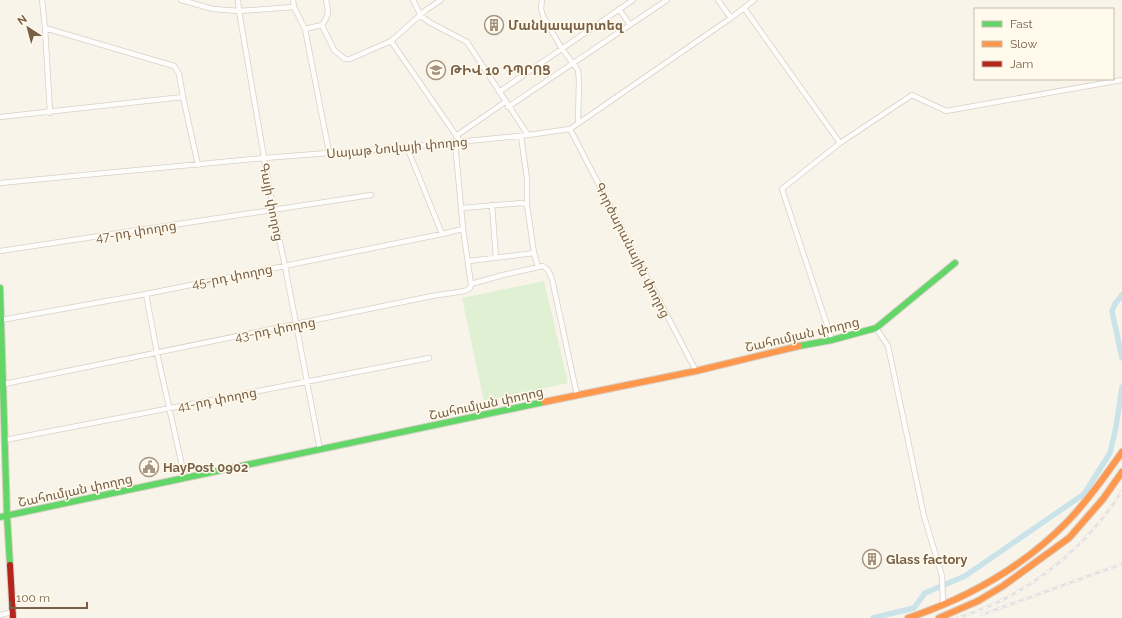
<svg xmlns="http://www.w3.org/2000/svg" width="1122" height="618" font-family="Raleway,'Noto Sans Armenian',sans-serif">
<rect width="100%" height="100%" fill="#f8f4ea"/>
<path fill="#e0f0d3" d="M544,281L568,383L484,401L462,298Z"/>
<g fill="none" stroke-linecap="round" stroke-linejoin="round">
<path stroke="#cae3e9" stroke-width="5.5" d="M1122,295L1115,304L1112,311L1122,358
M873,618L914,608L925,593L965,576L1084,494L1110,453L1116,427L1122,387"/>
<g stroke="#d7d1c8" stroke-width="6">
<path id="street" d="M42,0L45,28L50,113
M181,0L213,9L239,11L294,7
M238,0L239,11L273,210L285,266L320,450
M293,0L294,7L305,29L329,152
M413,0L421,16L429,22L467,42L528,135
M441,0L426,10L391,41L460,141
M542,0L541,9L543,16L562,49L578,70L579,80L578,123
M718,0L731,18
M744,8L840,143
M619,9L630,25
M322,25L334,50L345,59H350L391,41
M45,28L174,66L179,74L183,97L198,165
M305,29L322,25C329,15 329,12 326,0
M499,92L633,0
M508,107L667,0
M0,117L183,97
M570,129L696,371
M456,136L505,102
M521,136L527,179V205
M455,142L463,229L471,284
M407,147L442,234
M0,183L264,158L407,147L528,135L570,129L731,18L754,0
M492,205L496,258
M462,208L522,203L527,205L534,253L538,267
M0,251L371,195
M469,261L534,253
M146,294L157,353L185,479
M1,320L146,294L442,234L463,229
M876,328L888,346L924,516L942,576L943,605
M832,340L782,189L840,143L912,95L946,111L1122,80
M4,384L432,296L465,291L470,288L471,284L503,275L543,266L548,270L552,279L577,395
M5,440L429,358
M0,615L12,612"/>
</g>
<g stroke="#d8d1c8" stroke-width="8">
<path id="fast" d="M0,288L7,516L10,565
M799,346L832,340L876,328L955,263
M0,517L544,402"/>
</g>
<g stroke="#d8d1c8" stroke-width="8">
<path id="slow" d="M544,402L696,371L799,346
M908,618C968,598 1023,567 1068,521C1088,500 1105,476 1122,452
M939,618L978,601L1003,586L1069,538L1103,499L1122,472"/>
</g>
<g stroke="#d8d1c8" stroke-width="8">
<path id="jam" d="M10,565L13,618"/>
</g>
<use href="#street" stroke="#fefdfc" stroke-width="4.5"/>
<use href="#fast" stroke="#63d668" stroke-width="6"/>
<use href="#slow" stroke="#ff974d" stroke-width="6"/>
<use href="#jam" stroke="#b3261e" stroke-width="6"/>
<g stroke="#e5e2e5" stroke-width="3">
<path id="rail" d="M981,615L1122,564
M958,618C978,611 999,603 1017,592C1059,568 1096,532 1122,491"/>
</g>
<use href="#rail" stroke="#fffaec" stroke-width="1.5" stroke-dasharray="4.5" stroke-linecap="butt"/>
</g>
<defs>
<g id="building-ring" transform="scale(1)"><circle r="9.5" fill="#fffaec" stroke="#a59480" stroke-width="1.5"/><path d="M-4-6H4V6H1V3H-1V6H-4ZM-2.5-4.3h1.7v1.8h-1.7ZM.8-4.3h1.7v1.8H.8ZM-2.5-1h1.7V.8h-1.7ZM.8-1h1.7V.8H.8Z" fill="#a59480"/></g>
<g id="school-ring" transform="scale(1)"><circle r="9.5" fill="#fffaec" stroke="#a59480" stroke-width="1.5"/><path d="M0-5L7-2L0 1L-7-2ZM-4 1L0 2.5L4 1V4Q0 6-4 4Z" fill="#a59480"/></g>
<g id="civic-ring" transform="scale(1)"><circle r="9.5" fill="#fffaec" stroke="#a59480" stroke-width="1.5"/><path d="M-.6-6.5H3V-4.5H.6V-3L4-1V1h2V6H-6V1h2V-1L-.6-3ZM-1.2 2.5V6h2.4V2.5Z" fill="#a59480"/></g>
</defs>
<g fill-rule="evenodd">
<use href="#building-ring" x="494" y="25"/>
<use href="#school-ring" x="436" y="70"/>
<use href="#civic-ring" x="149" y="467"/>
<use href="#building-ring" x="872" y="559"/>
</g>
<g text-anchor="middle" stroke-width="3" stroke-linejoin="round" paint-order="stroke">
<g font-size="13" font-weight="bold" fill="#796047" stroke="#fffaec" text-anchor="start">
<text x="508" y="30">Մանկապարտեզ</text>
<text x="450" y="75">ԹԻՎ 10 ԴՊՐՈՑ</text>
<text x="163" y="472">HayPost 0902</text>
<text x="886" y="564">Glass factory</text>
</g>
<g font-size="13" fill="#796047" stroke="#fffaec">
<text transform="translate(397 147) rotate(-5)" y="5">Սայաթ Նովայի փողոց</text>
<text transform="translate(272 202) rotate(79)" y="5">Գայի փողոց</text>
<text transform="translate(136 231) rotate(-9)" y="5">47-րդ փողոց</text>
<text transform="translate(633 250) rotate(63)" y="5">Գործարանային փողոց</text>
<text transform="translate(232 276) rotate(-11)" y="5">45-րդ փողոց</text>
<text transform="translate(275 329) rotate(-11)" y="5">43-րդ փողոց</text>
<text transform="translate(802 334) rotate(-13)" y="5">Շահումյան փողոց</text>
<text transform="translate(217 399) rotate(-11)" y="5">41-րդ փողոց</text>
<text transform="translate(486 403) rotate(-12)" y="5">Շահումյան փողոց</text>
<text transform="translate(75 490) rotate(-12)" y="5">Շահումյան փողոց</text>
</g>
</g>
<rect x="974" y="8" width="140" height="72" fill="#fffaec" stroke="#c9bcaa"/>
<rect x="982" y="21" width="20" height="6" fill="#63d668" stroke="#c9bcaa"/>
<text x="1010" y="28" font-size="12" fill="#796047">Fast</text>
<rect x="982" y="41" width="20" height="6" fill="#ff974d" stroke="#c9bcaa"/>
<text x="1010" y="48" font-size="12" fill="#796047">Slow</text>
<rect x="982" y="61" width="20" height="6" fill="#b3261e" stroke="#c9bcaa"/>
<text x="1010" y="68" font-size="12" fill="#796047">Jam</text>
<g transform="translate(28 28) rotate(324)" stroke="#fffaec" stroke-width="3" paint-order="stroke">
<path d="M0-3L7 15L0 10L-7 15Z" fill="#796047"/>
<text y="-6" font-size="11" font-weight="bold" text-anchor="middle" fill="#796047">N</text>
</g>
<path d="M10 602v6h77v-6" fill="none" stroke="#796047" stroke-width="2"/>
<text x="16" y="602" font-size="12" fill="#796047" stroke="#fffaec" stroke-width="3" paint-order="stroke">100 m</text>
</svg>
